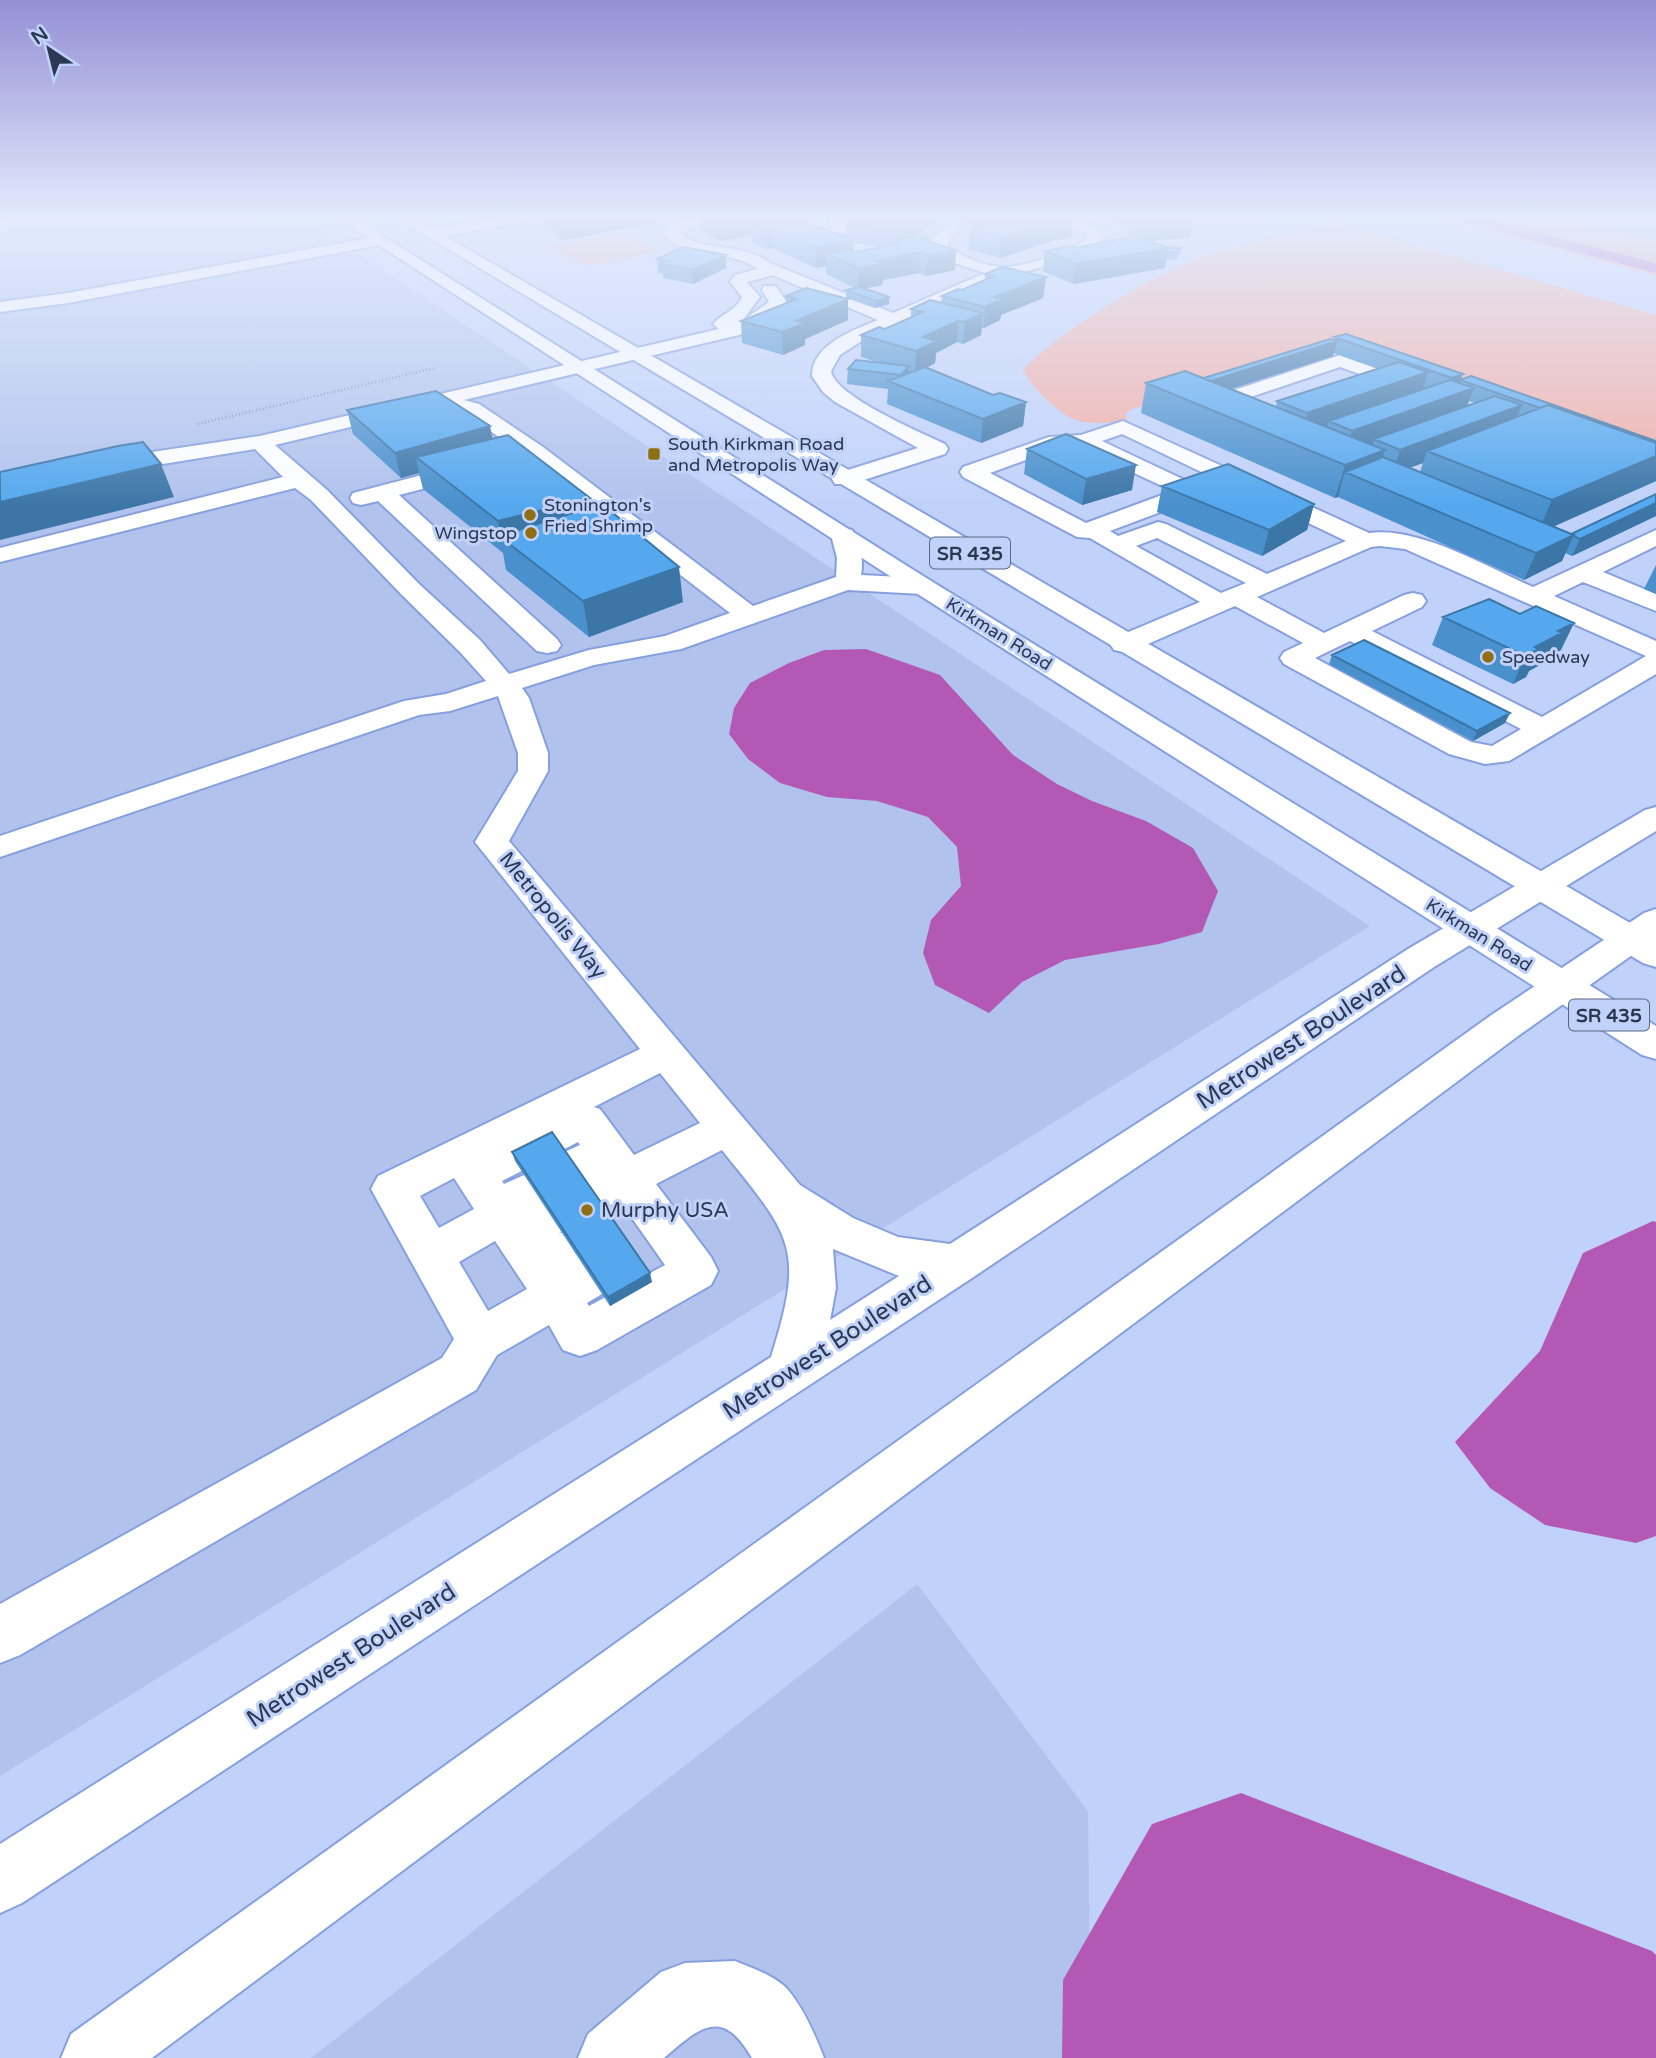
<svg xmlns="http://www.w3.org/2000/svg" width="1656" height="2058" font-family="'Varela Round',sans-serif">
<rect width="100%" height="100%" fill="#c1d2fa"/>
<path fill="#b1c3ed" d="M0,218H304L1370,926L0,1776Z
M1561,218H1656V241H1649Z
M917,1584L1088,1811L1091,2058H311Z"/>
<path fill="#f3b0a8" d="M1437,218H1561L1656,241V276Z
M1335,222L1656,315V451L1325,350L1132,409L1125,414L1128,422C1113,422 1098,424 1084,422C1062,419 1032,388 1023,370C1056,333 1162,269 1210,254C1251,241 1294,234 1335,222Z
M620,233L659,252L588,266L550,246Z"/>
<path fill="#b359b5" d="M866,649L940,675L1013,755L1057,784L1092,801L1146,821L1193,848L1218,891L1202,932L1159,944L1065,960L1022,982L989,1013L935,985L923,953L931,920L961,886L957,847L928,817L877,801L827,797L780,783L748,759L729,734L734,708L750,683L789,663L824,650Z
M1653,1221L1656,1222V1536L1636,1543L1545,1525L1490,1488L1455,1442L1540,1351L1583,1253Z
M1241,1793L1652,1951L1656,1955V2058H1062L1063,1980L1152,1824Z"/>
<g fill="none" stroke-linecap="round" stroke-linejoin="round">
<path fill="#b359b5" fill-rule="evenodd" d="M1456,218H1481L1656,263V273L1458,221Z"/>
<g stroke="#86a0de" stroke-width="4">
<path id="minor" d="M9,218H29L0,233V222Z
M496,218H530L523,222L431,239L423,234L431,229Z
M721,218L719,221L695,226L680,233C704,253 742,242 770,263L893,313L985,273L949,261L934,249L933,238L952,224L960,229L949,240L948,245C961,257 986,267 1004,267C1024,267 1073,251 1088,238L1083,231L1049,218C1072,218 1089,219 1104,238L1082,256L1020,273L1018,277H1005L987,283L860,342L840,355L831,371C834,396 922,433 945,444L948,449L945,454L851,484H835L832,479L835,474L918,448L835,402L823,392L812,376C812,344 854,330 878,320L773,275L747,282L760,297L742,321L769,302L762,290L764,286H776L787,303L764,324L743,334L464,400L479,404L543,447L753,606L836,577L837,558L831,535L834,530L843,528L852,530C860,542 864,560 861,575L922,578L931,581L935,586L931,591L922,594L848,590L681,649L594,665L522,688L529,698L548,753V771L509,841L800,1185L853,1218L898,1237L950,1244L1408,949L1645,810L1656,807V831L1434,967L972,1278L22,1903L0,1913V1844L771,1357C806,1247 791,1236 722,1150L656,1184L711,1257L718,1271L711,1285L597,1350L580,1356L563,1350L549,1325L497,1355L476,1390L20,1655L0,1663V1604L442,1358L454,1339L371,1189L378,1176L640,1049L475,842L518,771V753L498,696L450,711L419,715L0,857V836L404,701L446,694L486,681L460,652L401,594L311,500L295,488L0,562V548L283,477L255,449L132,469L0,498V484L132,455L260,436L719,329L713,324C722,313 735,312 742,297L730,282L735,275L758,269C730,248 686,262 663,233C678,215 700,218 721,218ZM438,406L465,413L527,457L730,613L665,636L589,650L509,674L480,640L419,584L327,490L275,445ZM660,1073L700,1123L634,1155L600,1109L594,1107ZM578,1142L580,1145L558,1155L552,1167L558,1179L576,1183L570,1195L577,1208L592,1213L620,1201L665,1265L589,1306L587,1303L607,1291L614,1277L607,1263L590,1258L594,1248L588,1234L572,1229L558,1234L567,1229L573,1216L567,1203L550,1198L555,1189L548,1176L533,1171L504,1184L502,1181ZM454,1178L474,1209L439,1228L420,1196ZM495,1241L527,1289L488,1311L459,1262ZM833,1249L899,1276L830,1320L836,1288Z
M827,218H843L848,229L826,242H816L813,239L832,227Z
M380,236L385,238L388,241L385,244L68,303L0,312V302L68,293Z
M1340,355L1424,384L1427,388L1424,392L1417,394L1340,367L1215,409H1201L1198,405L1201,401Z
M1123,421L1369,533C1419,526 1487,567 1533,587L1656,530V546L1603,572L1656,594V611L1583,582L1554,596L1656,641V674L1509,761L1485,764L1449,754L1284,664L1280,658L1284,652L1303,643L1235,606L1134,650L1124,652L1114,650L1110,644L1114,638L1200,602L1090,538L1077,537L963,477L960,472L963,467L1049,437L1081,435ZM1122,434L1346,541L1267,574L1166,524L1158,522L1118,536L1110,531L1214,492L1217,487L1214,482L1206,480L1193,484L1102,441ZM1080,447V448L1173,491L1086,523L990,473L1059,448ZM1157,538L1246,583L1221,593L1136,546ZM1380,546L1405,549L1646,656L1542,717L1372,631L1422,607L1426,601L1422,595L1413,593L1404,595L1324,633L1257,597L1371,547ZM1350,641L1521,729L1492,746L1471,742L1315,658Z
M472,462L480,464L483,469L480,474L399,495L557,639L561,645L557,651L547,653L537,651L378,501L361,505L353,503L350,498L353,493Z
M1656,909V938L1518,1036L152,2058H61L71,2034L1490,1016L1644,913Z
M735,1961C752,1968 776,1976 788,1990C804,2009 815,2035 824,2058H752C722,2006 700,2027 664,2058H578L588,2034L661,1972L685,1963Z"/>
</g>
<g stroke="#86a0de" stroke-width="4">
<path id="major" d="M337,218H354L931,581L1656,1026V1059L1642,1055L913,591Z
M396,218H414L1656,938V967L1643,963Z"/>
</g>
<path stroke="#7f8daf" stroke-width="2.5" stroke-dasharray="1 2.5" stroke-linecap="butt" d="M198,424L435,368"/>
<use href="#minor" fill="#fff" fill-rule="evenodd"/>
<use href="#major" fill="#fff" fill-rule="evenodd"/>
</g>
<path fill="#4990cd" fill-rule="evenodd" d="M543,218H659V222L562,240L555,236L554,232L544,227Z
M700,218H809V223L846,237V224L858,218H935V223L909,237L929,241L955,270L926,276L919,273L883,280L882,285L865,288L889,297V304L875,308L846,298V290L855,288L826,274V266L816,268L773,248L766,249L751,242V235L721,241L700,231ZM853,244H861L880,247L855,252L853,251Z
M950,218H1073L1071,237L1052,241L1000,258L968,249L970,229L976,228Z
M1106,218H1194L1190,237L1151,241L1166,247L1181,248L1177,260L1166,259L1165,268L1073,284L1043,271L1045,251L1074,248L1132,237L1128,234L1129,230Z
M726,255V268L693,284L663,278V274L658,273L657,259Z
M985,274L1046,277L1043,298L1001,315L1000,320L984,328H982L981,335L963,344L957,342L936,353L935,363L926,368L993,395L1026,402L1023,426L981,443L887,404L888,389L847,384L848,369L876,362L861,357V335L885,329L911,317V309L941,303L942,296L962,290L985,280Z
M786,296L848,299V320L805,339V345L783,355L742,343L741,321L786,303Z
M1334,337L1461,380L1656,441V481L1554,526L1571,534L1656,494V516L1572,556L1565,553L1562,561L1524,580L1338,497L1335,498L1141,413L1146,383L1204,378L1334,340ZM1333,353L1378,369L1277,401L1276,407L1231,389L1333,356ZM1469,401L1475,403L1467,406ZM1423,463L1420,472L1409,468Z
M347,410L493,438L591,508L683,602L589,637L506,570L503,553L423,489L419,473L401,478L353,434Z
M1027,449L1132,490L1082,505L1024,474Z
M1162,486L1314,504L1307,530L1262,556L1157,512Z
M1656,565V594L1644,589Z
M1443,617L1561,650L1552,655L1549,660L1529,671L1526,677L1513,684L1432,645Z
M1332,655L1505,723L1473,741L1329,664Z
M512,1152L652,1282L610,1306L515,1161Z"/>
<path fill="#3c76a7" d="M573,218H659V222L562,240L559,221Z
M738,218H809V224L772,229L773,248L766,249L765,230L750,223L751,235L721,241L720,221Z
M910,218H935V223L901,243L897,241L898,230L902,222Z
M985,218H1021L984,231Z
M1070,218H1073L1071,237L1052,241L1000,258L1001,238Z
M1194,218L1190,237L1142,242L1145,223Z
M929,238L928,255L956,250L955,270L926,276L928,256L924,240Z
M853,240V260L826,254V266L816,268V248Z
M1168,248L1165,268L1073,284L1076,264Z
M920,252L919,273L883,280L882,285L859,290V269L876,261Z
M726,255V268L693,284L692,270Z
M1046,277L1043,298L1001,315L1000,320L984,328L985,307L995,297Z
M889,297V304L875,308L876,301Z
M848,299V320L805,339V345L783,355L782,332L796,321Z
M983,313L981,335L963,344L965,322Z
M958,321L957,342L936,353L935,363L915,374L916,351L923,337Z
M1337,341L1333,356L1193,401L1196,386Z
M909,366L908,382L901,375Z
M1428,372L1421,395L1329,421L1327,428L1301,437L1307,413Z
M1463,374L1457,390L1447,393L1452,378Z
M1474,388L1465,411L1374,439L1373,445L1345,455L1352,431Z
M1026,402L1023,426L981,443L983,419Z
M1522,405L1512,429L1427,451L1423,463L1392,474L1400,450Z
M490,426L495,450L416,457L419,473L401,478L395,453Z
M1385,450L1375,482L1345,472L1338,497L1335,498L1345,465Z
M1656,456V481L1537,534L1552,500Z
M161,464L174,497L0,540V502Z
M1136,465L1132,490L1082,505L1086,479Z
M590,498L595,532L501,538L498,521Z
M1656,503V516L1572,556L1580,539Z
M1314,504L1307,530L1262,556L1269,530Z
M1574,535L1562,561L1524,580L1536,553Z
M679,567L683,602L589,637L583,601Z
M1574,623L1561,650L1552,655L1549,660L1529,671L1526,677L1513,684L1525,656L1535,647L1558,631Z
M1510,713L1505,723L1473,741L1477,731Z
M650,1273L652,1282L610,1306L608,1297Z"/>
<path fill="#55a8ee" stroke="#3c76a7" stroke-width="2" d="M554,218H573L559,221Z
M713,218H738L720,221Z
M777,218H796L853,240L816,248L772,229L765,230L750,223Z
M858,218H910L902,222L910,223L898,230L861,224H846Z
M1008,218H1070L1001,238L970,229Z
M1136,218H1191L1145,223Z
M921,235L929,238L924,240L956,250L928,256L920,252L876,261L883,264L859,269L826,254L849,249L855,252L901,243L896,240Z
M1136,236L1168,248L1076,264L1045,251L1070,246L1074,248Z
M684,247L726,255L692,270L662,264L668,261L657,259Z
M1166,247L1181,248L1179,253L1167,252L1168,248Z
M1002,267L1046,277L995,297L1002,299L985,307L942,296L958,289L962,290L994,276L985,274Z
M860,287L889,297L876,301L846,290Z
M806,288L848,299L796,321L805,323L782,332L741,321L797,299L786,296Z
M930,300L983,313L965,322L958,321L923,337L937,341L916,351L861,335L879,327L885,329L923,312L911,309Z
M1346,334L1463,374L1452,378L1334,337Z
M1330,339L1337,341L1211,381L1204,378Z
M856,360L909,366L901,375L848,369Z
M1399,362L1428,372L1307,413L1277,401Z
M925,367L993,395L1000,393L1026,402L983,419L888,381Z
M1185,371L1385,450L1345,465L1146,383Z
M1471,376L1656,441V443L1548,405L1540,408L1460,380Z
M1450,380L1474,388L1352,431L1329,421Z
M436,391L490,426L395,453L347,410Z
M1495,396L1522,405L1400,450L1374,439Z
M1548,405L1656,443V456L1552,500L1427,451Z
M1066,434L1136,465L1086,479L1027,449Z
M508,435L590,498L498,521L416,457Z
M143,442L161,464L0,502V472L118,446Z
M1383,457L1574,535L1536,553L1345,472Z
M1228,464L1314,504L1269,530L1162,486Z
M1656,494V503L1580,539L1573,536L1574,535L1571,534Z
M602,504L679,567L583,601L499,536Z
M1489,599L1520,614L1536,606L1574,623L1558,631L1562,633L1535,647L1539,649L1525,656L1443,617Z
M1364,640L1510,713L1477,731L1332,655Z
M552,1132L650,1273L608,1297L512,1152Z"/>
<linearGradient id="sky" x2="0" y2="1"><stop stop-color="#9390d4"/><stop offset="0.43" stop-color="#e3ebfd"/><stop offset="1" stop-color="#e3ebfd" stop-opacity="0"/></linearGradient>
<rect width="1656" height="506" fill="url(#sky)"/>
<g fill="#906f14" stroke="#c1d2fa" stroke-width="2.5">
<rect x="647" y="447" width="14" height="14" rx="3.5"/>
<circle cx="530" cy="515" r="7"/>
<circle cx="531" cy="533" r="7"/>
<circle cx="1488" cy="657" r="7"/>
<circle cx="587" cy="1210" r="7"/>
</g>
<g text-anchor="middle" stroke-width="6" stroke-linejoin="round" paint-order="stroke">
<g font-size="18" fill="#2c3751" stroke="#c1d2fa" text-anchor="start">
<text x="668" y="450">South Kirkman Road<tspan x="668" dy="21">and Metropolis Way</tspan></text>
<text x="544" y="511">Stonington's<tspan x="544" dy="21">Fried Shrimp</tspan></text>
<text x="517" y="539" text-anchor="end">Wingstop</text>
<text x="1502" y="663">Speedway</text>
</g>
<g font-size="18" fill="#2c3751" stroke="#c1d2fa">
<text transform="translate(999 634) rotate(32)" y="6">Kirkman Road</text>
<text transform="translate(1479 935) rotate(32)" y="6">Kirkman Road</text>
</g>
<g fill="#c1d2fa" stroke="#596684" stroke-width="2">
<rect x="930" y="537.5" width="80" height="31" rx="5"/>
<rect x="1569" y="999.5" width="80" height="31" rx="5"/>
</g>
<g font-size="19" font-weight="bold" fill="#2c3751">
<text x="970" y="560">SR 435</text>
<text x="1609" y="1022">SR 435</text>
</g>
<g font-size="21" fill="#2c3751" stroke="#c1d2fa">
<text transform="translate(553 915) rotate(51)" y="7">Metropolis Way</text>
</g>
<g font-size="21" fill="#2c3751" stroke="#c1d2fa" text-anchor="start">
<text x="601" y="1217">Murphy USA</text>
</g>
<g font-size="24" fill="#2c3751" stroke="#c1d2fa">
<text transform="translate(1301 1037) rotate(-33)" y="8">Metrowest Boulevard</text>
<text transform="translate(827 1347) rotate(-33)" y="8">Metrowest Boulevard</text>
<text transform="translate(351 1655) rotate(-33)" y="8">Metrowest Boulevard</text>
</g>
</g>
<g transform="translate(49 49) rotate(325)" stroke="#c1d2fa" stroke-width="5" paint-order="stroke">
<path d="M0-5L12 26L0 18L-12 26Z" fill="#2c3751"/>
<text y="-10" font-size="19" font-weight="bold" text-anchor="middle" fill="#2c3751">N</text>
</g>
</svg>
